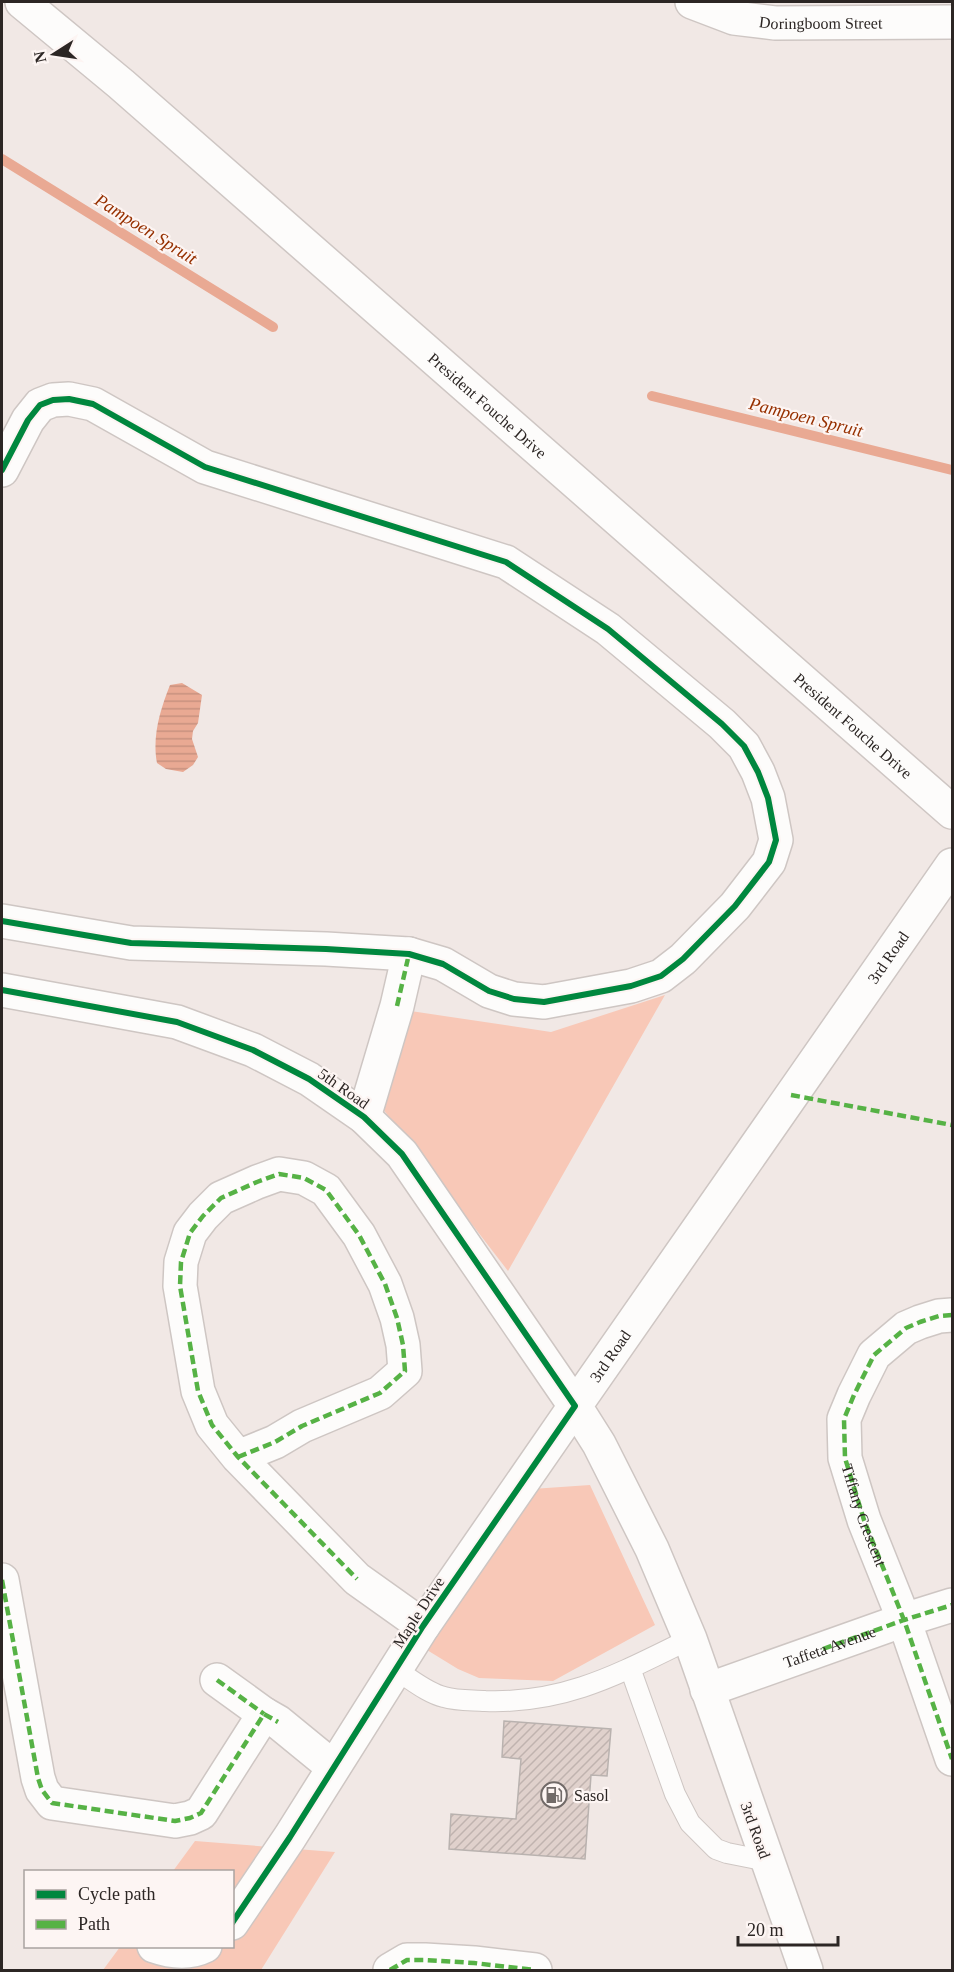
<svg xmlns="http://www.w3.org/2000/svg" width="954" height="1972" font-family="Georgia,serif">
<defs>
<pattern id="water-rules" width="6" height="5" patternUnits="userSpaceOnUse" patternTransform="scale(1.5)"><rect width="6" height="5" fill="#e9a993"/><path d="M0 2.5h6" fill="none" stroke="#c8917f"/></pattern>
<pattern id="building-hatch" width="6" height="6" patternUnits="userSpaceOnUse" patternTransform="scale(1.5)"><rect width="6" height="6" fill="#e0d1cc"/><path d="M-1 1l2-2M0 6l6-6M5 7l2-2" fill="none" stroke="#c0b3af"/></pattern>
</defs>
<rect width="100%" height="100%" fill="#f1e8e5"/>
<path fill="#f8c8b7" d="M665,995L508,1271L376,1100L404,1010L551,1032Z
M590,1485L655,1625L553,1681L479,1678L458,1669L427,1650L532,1489Z
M195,1841L335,1852L261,1970H103L120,1947L232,1946V1872L173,1871Z"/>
<path fill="url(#water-rules)" d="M182,683L202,695L198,723L193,731L192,739L198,757L193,765L183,772L166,769L157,763C152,737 160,710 170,685Z"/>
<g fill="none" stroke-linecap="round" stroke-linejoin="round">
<path stroke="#e9a993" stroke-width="10" d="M2,159L273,327
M652,396L952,470"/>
</g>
<path fill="url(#building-hatch)" stroke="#b9b2af" stroke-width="1.5" d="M504,1721L611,1729L607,1776L591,1775L585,1859L449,1849L451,1814L516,1819L521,1759L502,1757Z"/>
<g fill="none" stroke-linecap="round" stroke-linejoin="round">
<g stroke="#cec6c3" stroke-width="22">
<path id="service" d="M630,1668L675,1794L690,1823L716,1849L727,1853L767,1861
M396,1670C411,1679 427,1693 444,1697C457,1701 472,1700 485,1701C566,1704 620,1673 690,1639"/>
</g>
<g stroke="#cec6c3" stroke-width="36">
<g id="minor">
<path id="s1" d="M692,2L734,18L775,23L952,22"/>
<path d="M2,470L28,420L40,405L53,400L69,399L93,404L205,467L506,562L608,629L722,724L744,746L758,772L768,798L776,840L769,862L735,906L683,959L661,976L631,986L544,1002L514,999L489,991L443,964L409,954L326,949L131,943L2,921"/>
<path d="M2,990L177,1022L253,1050L309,1079L364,1117L402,1154L575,1406L423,1626L290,1837L232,1923"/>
<path d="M364,1117L397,1006L409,954"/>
<path d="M952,1315L939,1316L920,1322L906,1328L874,1355L854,1395L844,1419L845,1458L864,1520L904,1620L952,1759"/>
<path d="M238,1457L275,1442L302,1426L380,1393L405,1371L403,1345L397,1318L385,1284L359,1235L326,1190L304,1178L279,1174L257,1182L221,1198L203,1216L190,1233L181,1262L180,1286L198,1391L212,1425L238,1457L357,1579L423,1626"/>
<path d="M2,1580L38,1778L42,1790L52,1803L175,1821L190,1818L201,1813L264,1714L278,1722L333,1767"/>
<path d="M217,1680L264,1714"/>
<path id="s2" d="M707,1690L904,1620L952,1605"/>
<path d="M154,1946C171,1952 189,1954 205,1946"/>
<path d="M390,1970L407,1960H425L474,1963L535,1970"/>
<path id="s3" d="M806,1970L690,1639L652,1549L599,1444L575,1406L952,865"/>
</g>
</g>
<g stroke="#cec6c3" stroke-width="36">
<g id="tertiary">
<path id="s4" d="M22,2L121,84L952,812"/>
</g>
</g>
<use href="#service" stroke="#fdfcfb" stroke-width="20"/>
<use href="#minor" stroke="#fdfcfb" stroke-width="33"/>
<use href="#tertiary" stroke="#fdfcfb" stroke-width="33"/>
<g stroke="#56b245" stroke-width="4.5" stroke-dasharray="9 4.5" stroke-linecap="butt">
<path d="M397,1006L409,954"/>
<path d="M791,1095L952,1125"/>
<path id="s5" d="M952,1315L939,1316L920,1322L906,1328L874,1355L854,1395L844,1419L845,1458L864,1520L904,1620L952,1759"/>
<path d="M238,1457L275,1442L302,1426L380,1393L405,1371L403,1345L397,1318L385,1284L359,1235L326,1190L304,1178L279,1174L257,1182L221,1198L203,1216L190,1233L181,1262L180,1286L198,1391L212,1425L238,1457L357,1579"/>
<path d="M2,1580L38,1778L42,1790L52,1803L175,1821L190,1818L201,1813L264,1714L278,1722"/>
<path d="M823,1649L904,1620L952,1605"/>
<path d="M217,1680L264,1714"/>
<path d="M390,1970L407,1960H425L474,1963L535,1970"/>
</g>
<g stroke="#fdf5f3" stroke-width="10">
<path id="cycleway" d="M2,470L28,420L40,405L53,400L69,399L93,404L205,467L506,562L608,629L722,724L744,746L758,772L768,798L776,840L769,862L735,906L683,959L661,976L631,986L544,1002L514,999L489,991L443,964L409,954L326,949L131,943L2,921
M2,990L177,1022L253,1050L309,1079L364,1117L402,1154L575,1406L423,1626L290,1837L232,1923"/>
</g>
<use href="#cycleway" stroke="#00873e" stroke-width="6"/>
</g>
<defs>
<g id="fuel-ring" transform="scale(1.35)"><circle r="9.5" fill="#fdf5f3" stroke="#716a68" stroke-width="1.5"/><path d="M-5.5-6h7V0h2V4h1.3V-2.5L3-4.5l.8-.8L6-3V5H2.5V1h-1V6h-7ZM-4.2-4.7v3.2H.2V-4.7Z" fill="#716a68"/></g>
</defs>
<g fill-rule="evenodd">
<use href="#fuel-ring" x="554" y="1795"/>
</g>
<g text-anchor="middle" stroke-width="4.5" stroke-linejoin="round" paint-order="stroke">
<g font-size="16" fill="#2c2624" stroke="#fdf5f3">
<text dy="6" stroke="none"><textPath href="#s1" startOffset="132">Doringboom Street</textPath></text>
<text dy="6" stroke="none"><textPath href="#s4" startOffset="616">President Fouche Drive</textPath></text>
<text dy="6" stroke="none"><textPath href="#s4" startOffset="1102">President Fouche Drive</textPath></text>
<text dy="6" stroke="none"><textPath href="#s3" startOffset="1158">3rd Road</textPath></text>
<text transform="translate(344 1088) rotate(35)" y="6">5th Road</text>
<text dy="6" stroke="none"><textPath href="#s3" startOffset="672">3rd Road</textPath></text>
<text dy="6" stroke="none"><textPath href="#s5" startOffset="260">Tiffany Crescent</textPath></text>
<text transform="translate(418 1612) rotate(-57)" y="6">Maple Drive</text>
<text dy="6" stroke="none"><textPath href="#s2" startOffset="130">Taffeta Avenue</textPath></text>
<text transform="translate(756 1830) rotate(70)" y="6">3rd Road</text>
</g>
<g font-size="16" fill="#2c2624" stroke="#fdf5f3" text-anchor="start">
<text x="574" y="1801">Sasol</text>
</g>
<g font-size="18" font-style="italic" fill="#963000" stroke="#fdf5f3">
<text transform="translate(146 229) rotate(32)" y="6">Pampoen Spruit</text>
<text transform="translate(806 417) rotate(14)" y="6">Pampoen Spruit</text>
</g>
</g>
<rect width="954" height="1972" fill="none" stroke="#2c2624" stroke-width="6"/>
<rect x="24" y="1870" width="210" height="78" fill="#fdf5f3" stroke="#a9a2a0" stroke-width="1.5"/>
<rect x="36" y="1890" width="30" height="9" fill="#00873e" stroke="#a9a2a0" stroke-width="1.5"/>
<text x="78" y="1900" font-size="18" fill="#2c2624">Cycle path</text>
<rect x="36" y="1920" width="30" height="9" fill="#56b245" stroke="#a9a2a0" stroke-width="1.5"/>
<text x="78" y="1930" font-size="18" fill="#2c2624">Path</text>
<g transform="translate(54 54) rotate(258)" stroke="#fdf5f3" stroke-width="4.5" paint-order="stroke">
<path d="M0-4.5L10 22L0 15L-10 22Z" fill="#2c2624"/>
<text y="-9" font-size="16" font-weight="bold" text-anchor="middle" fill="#2c2624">N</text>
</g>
<path d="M738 1936v9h100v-9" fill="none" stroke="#2c2624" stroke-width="3"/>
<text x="747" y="1936" font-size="18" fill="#2c2624" stroke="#fdf5f3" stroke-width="4.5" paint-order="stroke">20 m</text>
</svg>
